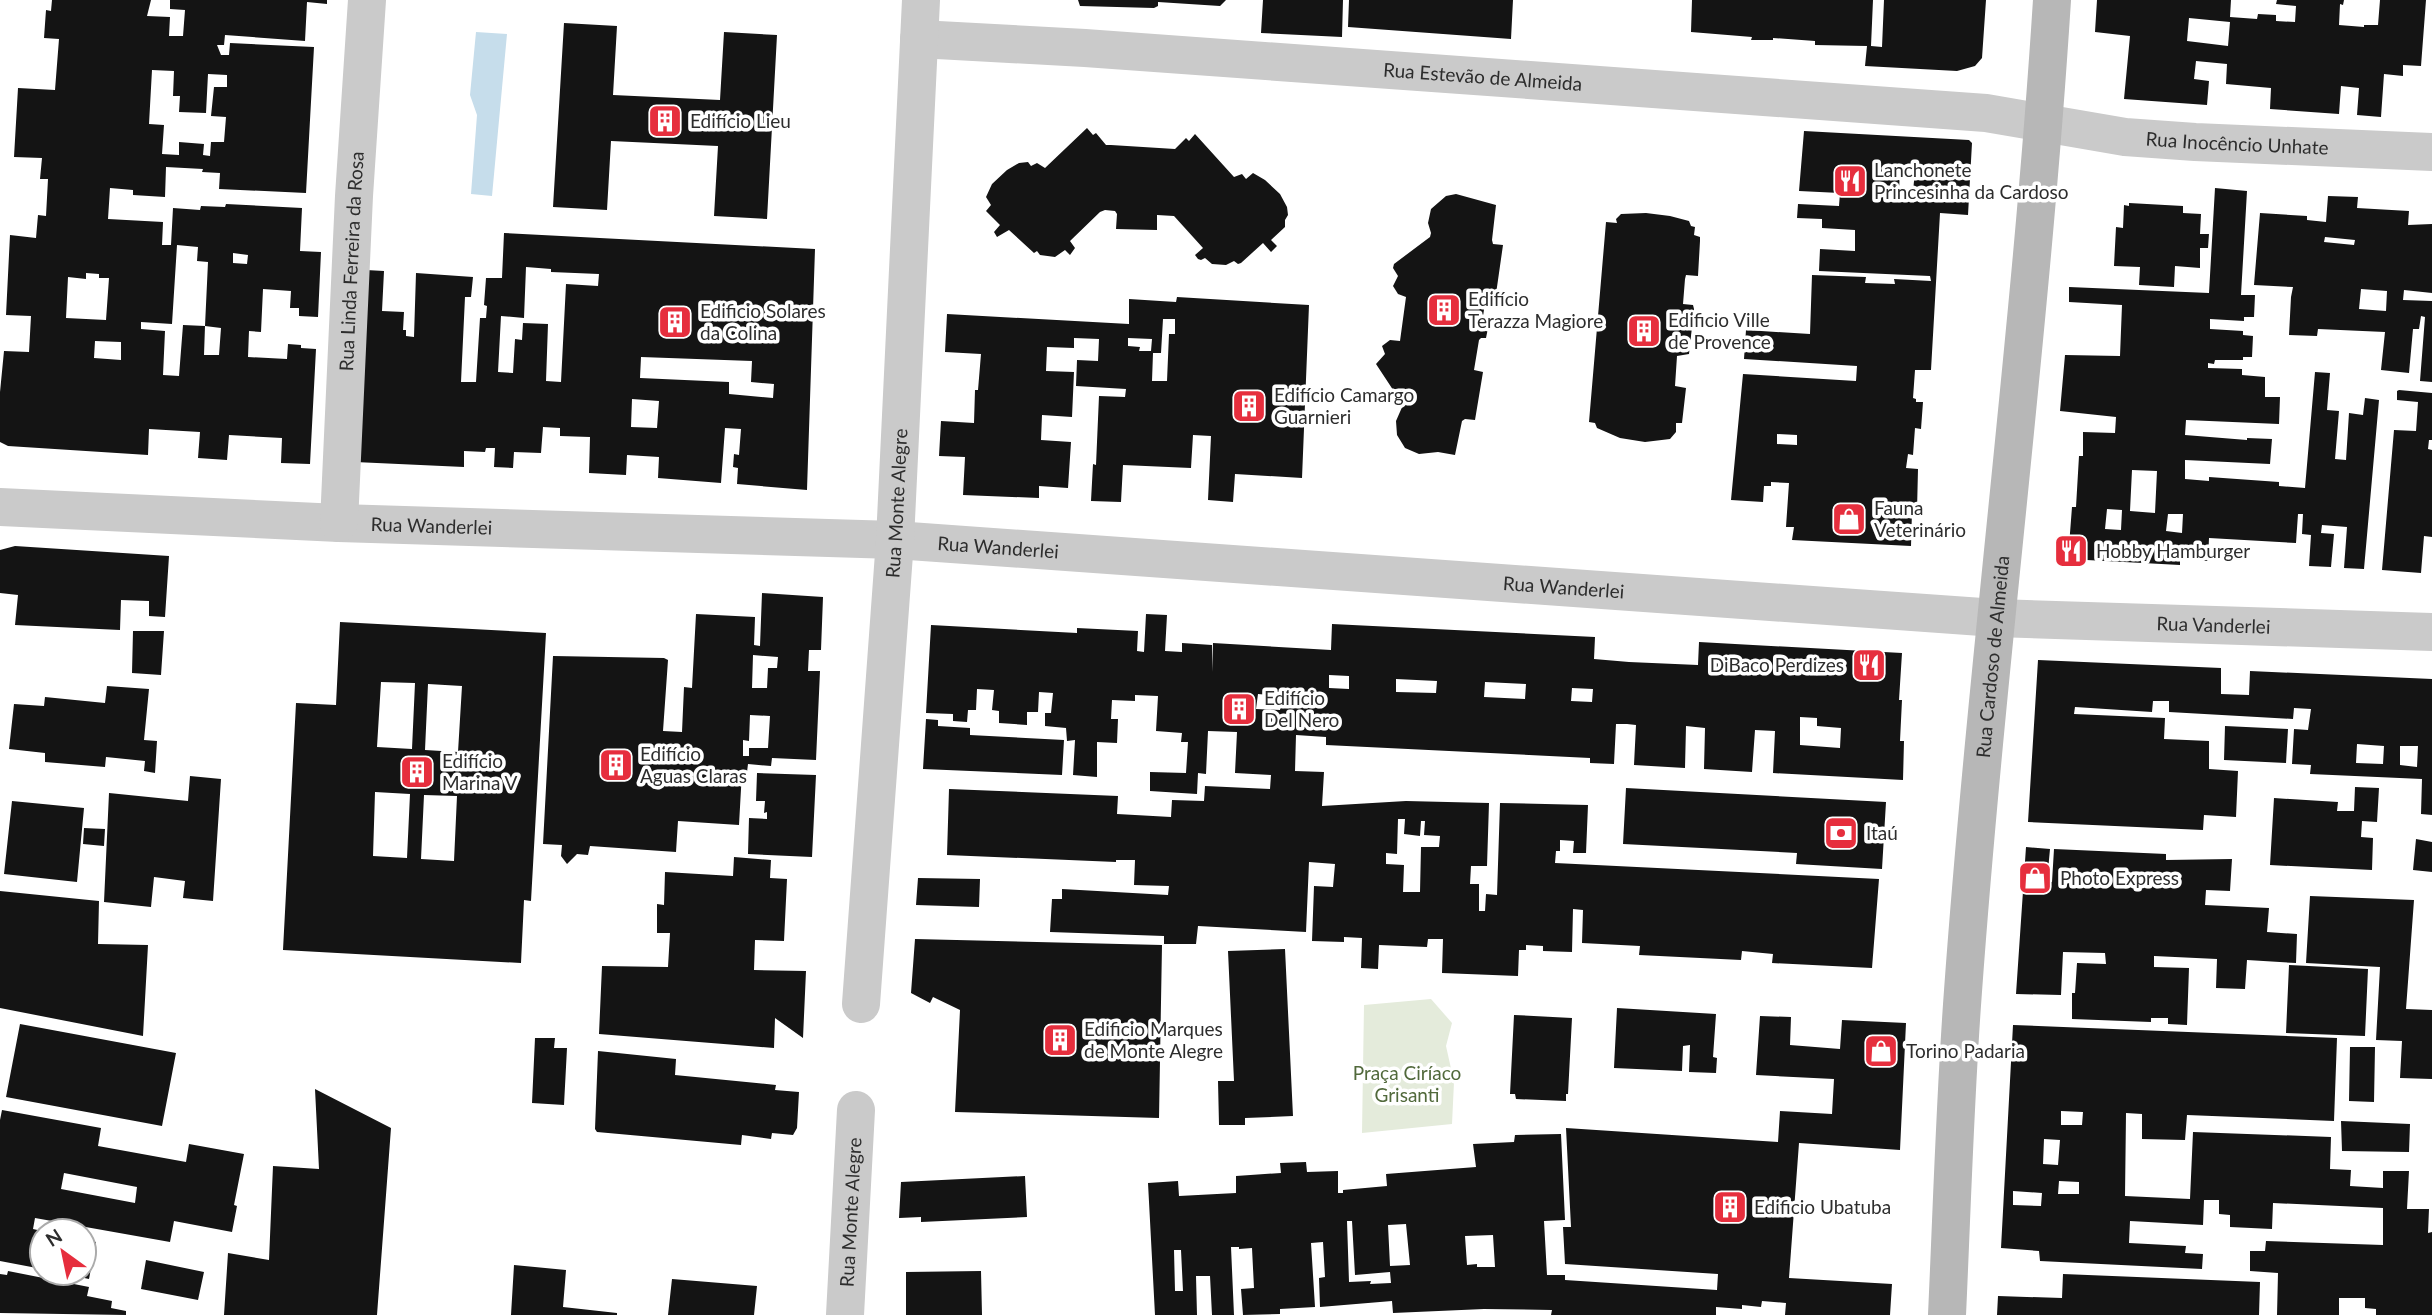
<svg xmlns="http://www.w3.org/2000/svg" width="2432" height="1315" font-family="Lato,sans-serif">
<rect width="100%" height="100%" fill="#fff"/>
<path fill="#e4ebdb" d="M1431,999L1452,1023L1446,1046L1454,1082L1452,1124L1362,1133L1364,1005Z"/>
<path fill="#c6ddeb" d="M476,32L507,34L492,196L471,194L477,115L470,95Z"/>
<path fill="#141414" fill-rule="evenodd" d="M52,0H151L147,16L170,17L169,36H183L185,10L170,9V0H327V4L307,2L305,41L225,35L224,45H217L221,55H229L230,43L314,47L306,193L219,189L220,173L202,172L203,169L166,167L165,197L133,195V190L110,188L108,219L163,222L162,245H171L173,208L200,210L201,206L225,207L226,204L302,208L300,251L321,252L318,317L299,316V308H290L291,291L263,289L261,332L249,331L248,357L287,359L288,344L301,345V348L316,349L310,464L281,463L282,438L229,435L227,460L198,458L200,432L149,429L148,455L8,446L0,442V392L4,351L29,352L31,316L6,315L10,235L36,238L38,215L46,216L48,179H40L42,158L14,157L18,88L55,90L59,39L44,38L46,10L51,11ZM152,70L174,71L173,96H180L179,112L206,113L208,74L227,75V87H214L211,116L226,117L224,142H211L210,156L203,155L204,144L179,142V155L162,154L164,125L149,124ZM177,245L198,247L197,261L208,262L205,326L221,328L219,355H204L205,326L183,325L179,376L163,375L165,331L141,329V322L172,324ZM233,253L248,255L247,264L233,263ZM86,273L99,274V278H109L106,320L66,318L68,277L86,279ZM95,341L121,342V360L94,358Z
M1078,0H1226L1220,6L1158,2V6L1154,8L1080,6Z
M1263,0H1343L1342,37L1261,33Z
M1349,0H1513L1511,39L1348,27Z
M1692,0H1873L1871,46L1882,47L1884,0H1986L1982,58L1975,66L1957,71L1865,66L1867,46L1815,45V41L1773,38V40H1751L1752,37L1691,32Z
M2097,0H2231L2230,17L2257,19L2258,14L2276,15V21L2295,22L2296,6L2276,4L2277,0H2344L2343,5L2340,4L2339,25L2364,27V25H2378L2380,0H2426L2421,66L2403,65V76L2384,74L2381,117L2357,115L2359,88L2341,86L2339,114L2270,109L2271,88L2226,84L2227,64L2196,61L2194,79L2209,81L2207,105L2124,99L2130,36L2095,32ZM2189,18L2230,22L2228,46L2187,41Z
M564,23L617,26L613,95L720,100L724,32L777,35L767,219L714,216L718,146L611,141L607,210L553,207Z
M1087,128L1093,135L1096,133L1106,145H1111L1175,149L1186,138L1189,141L1195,134L1234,177L1242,174L1246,179L1253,173L1265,180L1280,194L1287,207L1288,215L1285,220V227L1271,240L1277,246L1271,252L1263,243L1241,263L1238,264L1234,261L1226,265L1212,264L1205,258L1201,260L1198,259L1195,255L1203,248L1174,216L1157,215V230L1116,229L1117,214L1115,211L1105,210L1100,212L1070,241L1075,248L1070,255L1065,250L1055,257L1040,255L1037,251L1034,253L1009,230L997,237L994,232L1000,225L986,211L991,205L986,197L992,184L1007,170L1019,163L1028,162L1031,166L1037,163L1045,168Z
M1804,131L1969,140L1972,143L1968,215L1940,213L1931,370H1915L1913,398L1916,399V402H1923L1921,429L1915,428L1913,455L1908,454L1906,468L1918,469L1917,511H1912L1911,546L1792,540L1794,527H1786L1789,483L1771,482V486H1764L1763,502L1731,500L1743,374L1856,381L1857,366L1744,359L1746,330L1810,334L1812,275L1866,277L1865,283L1895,284L1894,279L1931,281L1930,276L1819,271L1820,249L1855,251V230L1822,228V219L1797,218L1798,204L1839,206L1840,193L1799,191ZM1900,169L1915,170L1913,192L1899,191ZM1777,434L1797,435V445L1777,444Z
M2215,188L2247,191L2241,295H2255L2254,317H2244V321L2210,319V329L2243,331V335L2253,336L2252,357H2243V360H2215L2214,364L2208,363V368L2242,369V375L2265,377V397H2280L2279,424L2186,420L2185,435L2247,440V438L2272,439L2270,464L2185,460V479L2209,481V477L2279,482V486L2305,488L2315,372L2330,373L2327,410L2339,411L2335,459L2346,460L2349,413L2363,415L2365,398L2379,400L2364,569L2344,568L2347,527L2322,525L2321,533L2334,534L2331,567L2309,566L2311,535L2302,534L2303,514H2298L2296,543L2209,538L2208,561L2180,560V565L2068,559L2072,507H2076L2079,456H2083V432L2115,433L2116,417L2060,411L2065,355L2120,356L2122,305L2069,302V287L2209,293ZM2132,470L2157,471L2155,513L2130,511ZM2107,509L2122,510L2121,530L2105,529ZM2168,514H2183L2182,533L2166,531Z
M1456,194L1496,205L1492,240L1493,244L1503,245L1496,294L1486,295L1482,324L1486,325L1488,328L1486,338H1481L1479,340L1474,370L1483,372L1475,420L1465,419L1462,421L1455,455L1438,452L1419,454L1405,448L1397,435L1396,421L1403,405L1376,364L1385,354L1382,346L1390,340L1400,341L1406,297L1398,294L1393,286L1398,276L1393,268L1394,264L1430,237L1431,233L1428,223L1431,209L1446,196Z
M2328,196L2358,197L2357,208L2409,211L2408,225L2432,224V293L2404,290L2403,300L2432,301V382L2420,381L2425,317L2421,316L2419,329H2413L2409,373L2381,370L2385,332L2318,329L2317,336L2289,335L2291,297L2293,287L2254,285L2260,213L2307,216V220L2326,222ZM2325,237L2355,240L2354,245L2324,242ZM2361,289L2387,291L2386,311L2359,309Z
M2129,203L2183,206V213L2201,214L2200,234H2209L2208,248H2200V268L2175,266L2174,287L2139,285L2140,267L2114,266L2116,227L2123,228L2124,205L2129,206Z
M1646,213L1670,216L1689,221L1691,226L1695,227L1694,235L1700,237V241L1698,276L1686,275L1685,279L1683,304L1693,305L1694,309L1689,354L1677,356L1675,386L1686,388L1682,423H1676V432L1670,439L1645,442L1620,438L1597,428L1595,423L1589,422L1606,222L1617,223L1616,219L1621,214Z
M504,233L815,249L807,490L737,484L738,468L733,467L734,454L739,455L741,429L725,428L721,483L658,478L659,457L627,455L626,475L589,473L590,437L560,436V428L543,427L541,453L514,452L513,468L494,467L495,448H486L485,452L464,451V467L355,462L366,270L384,271L382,311L404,312L403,330H406V336L414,337L416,273L473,277L471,297H465L461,382H476L480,318H486L487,306L484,305L486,278H502ZM526,267L551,269V272L599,274L598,286L566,284L561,382L546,381L548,324L523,323L522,340L515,339L513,373L498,372L501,316L524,318ZM641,357L752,361L751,382L774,384L773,398L729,394V382L640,378ZM632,399L659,401L657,428L631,427Z
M1177,297L1309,305L1302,478L1235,474L1233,502L1208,500L1211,436L1193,435L1191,468L1123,465L1121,502L1091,501L1093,464L1096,465L1099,396L1125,397L1126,389L1076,386L1077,360L1098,361L1099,339L1074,338V348L1047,347L1046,371L1074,372L1072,417L1042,415L1041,440L1071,442L1068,488L1039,486V498L963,495L965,457L939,456L941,421L974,423L975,390H978L981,354L945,352L947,314L1129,324V299L1176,302ZM1163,319H1175V334H1169L1167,381H1152L1153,353H1161ZM1128,338L1152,339L1151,351H1139L1140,347L1128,346Z
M2399,390L2432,393V440H2429L2428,449L2432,450V537L2424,536L2421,573L2382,570L2394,430L2416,431L2418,402L2397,400V391Z
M15,546L169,556L165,617L149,616V601L121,600L120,630L15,625L18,595L0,593V550Z
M762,593L823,597L821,650H809L808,671H820L816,760L772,758L771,766L748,764L747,772L742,771L739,825L678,821L676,852L590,846L588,855L577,854L567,864L561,856L562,845L543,844L553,656L664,658L668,660L663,731L682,732L684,687L692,688L696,614L755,617L754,645L760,646ZM753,655L778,657L777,668H768L767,688H752ZM750,715L770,716L768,748H749V756H743V740L749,741Z
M1146,614L1167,615L1165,651L1182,652V643L1212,645V672L1213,643L1331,650L1332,624L1595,637L1594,659L1629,662L1698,665L1699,642L1902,653L1899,700H1902L1900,741H1904L1903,780L1773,773L1775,731L1755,730L1752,772L1704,769L1705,728L1686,726L1685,768L1634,765L1636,725L1627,724H1616L1614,764L1590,763V758L1326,745V737L1296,735L1295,771L1324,772L1322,806L1406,801L1489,803L1487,866H1471L1470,884H1479V911H1485L1486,894L1497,895L1500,803L1588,805L1586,853H1573L1574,841L1560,840V851H1556L1555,863L1879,879L1872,968L1772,963L1773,954L1742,951L1741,960L1639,955L1640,946L1582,943L1583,910L1573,909L1572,952L1543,951V946L1526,945V950H1519L1518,976L1442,973L1443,939H1428L1427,947L1379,945L1378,969L1361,968L1362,938L1344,937V942L1312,941L1314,886L1333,887L1335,864L1309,862L1306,932L1198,926L1196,944H1164V936L1050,932L1052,899H1062V889L1168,895L1169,886L1134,885L1135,860H1116V862L947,855L949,789L1118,796L1117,814L1171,817L1172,800L1204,801L1205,786L1270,789L1271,775L1235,773L1237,732L1208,731L1206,774L1198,773L1197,794L1150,791V772L1186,773L1188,742H1181L1182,733L1156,731L1158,696L1135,695V701L1112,700L1111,719H1118L1117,743L1097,742V777L1073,775L1075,740L1067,741L1066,728L1045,726V713H1051L1053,693L1039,692L1038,712H1027V725L999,723V711L992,710L994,690L977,689L976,710H968L967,722L953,721V714L926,713L931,625L1077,633V628L1138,631L1137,651L1144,652ZM1329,675L1349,676V689L1329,688ZM1396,679L1437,681L1436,693L1396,692ZM1485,682L1526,684L1525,699L1484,697ZM1572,688L1593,689L1592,702L1571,701ZM1258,694L1282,696L1280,710L1256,709ZM1800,717L1817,718V726L1841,728L1840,748L1800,745ZM1398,819H1405L1404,834L1420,836L1421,821H1425L1424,835L1440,836L1439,847H1421L1420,892H1403L1404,865L1386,864V853L1397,854Z
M340,622L546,633L531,901L524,900L521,963L283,950L296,703L336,705ZM381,682L415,683L412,749L377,747ZM428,684L462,686L458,752L425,750ZM375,792L410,794L407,858L373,856ZM424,795L457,796L454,861L421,859Z
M133,631H164L161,675L132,673Z
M2038,660L2221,668V694L2249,695L2250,671L2432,679V815L2421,814L2422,779L2310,774L2311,765L2292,764L2294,729L2308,730L2311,709L2294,708L2293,719L2169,712V701H2153L2152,712L2075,707L2074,714L2165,718L2164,739L2209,741V769L2238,771L2236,817L2204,815L2203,830L2028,822ZM2357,744L2384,746L2383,764L2356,763ZM2400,746H2418L2417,767L2400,765Z
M107,686L149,689L144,740L157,741L155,773L144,771L145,761L106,757L105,767L45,762V753L9,749L14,704L44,706L45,697L105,703Z
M926,719L938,720V726L970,728V735L1064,740L1062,775L923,769Z
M2225,726L2288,729L2286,763L2224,760Z
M757,773L816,775L812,857L748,854L749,818L767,819V812L764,813L765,801H756Z
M190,776L221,779L213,901L183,898L185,881L154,877L151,907L104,902L109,793L188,801Z
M2355,787L2379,788L2377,822L2362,821L2361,837L2373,838L2372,870L2270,865L2274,798L2338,802L2337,811H2354Z
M1626,788L1886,802L1882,869L1796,864L1797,853L1623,844Z
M12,801L84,808L77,882L4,874Z
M84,828L105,829L104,846L83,844Z
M2416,839L2432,842V872L2413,870Z
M2026,847L2050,849L2047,881L2052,882L2054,849L2166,854V860L2232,859L2230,891L2206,890L2205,905L2269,908L2267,932L2297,934L2296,963L2247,960L2245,989L2216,988L2217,959L2154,956V967L2189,968L2187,1025L2168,1024V1018H2151V1022L2072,1019V993H2075L2077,963L2106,964L2105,953L2063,952L2061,995L2016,994Z
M734,857L771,860L770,878L787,879L784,941L755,940L754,970L806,971L803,1038L775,1018L774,1048L599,1034L602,966L668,967L670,933H657V904L664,905L665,872L733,876Z
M918,878L980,879L979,907L916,905Z
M0,891L99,901L98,944L148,945L143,1036L0,1008Z
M2310,896L2414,900L2406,1009L2432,1010V1079L2400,1078L2402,1041L2376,1040L2380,967L2306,963Z
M915,939L1162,945L1159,1118L955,1112L960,1010L933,997L930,1003L911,993Z
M1285,949L1293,1116L1245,1118V1125H1219L1218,1081H1234L1228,951Z
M2289,965L2368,969L2365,1036L2286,1033Z
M1617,1008L1716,1014L1713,1057L1717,1058L1716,1073L1689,1072L1690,1045L1683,1046L1682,1071L1614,1068Z
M1514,1015L1572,1018L1568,1094H1566V1101L1516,1099L1515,1094H1510Z
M1760,1016L1791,1017L1790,1045L1840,1049L1842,1020L1906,1023L1900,1150L1799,1143L1789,1278L1892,1284L1890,1315H1785L1786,1303L1762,1301L1761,1307L1742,1305V1309L1716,1307V1315H1551L1552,1310L1484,1309L1393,1313L1392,1301L1320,1307L1319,1278L1325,1277L1323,1242L1311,1243L1315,1307L1280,1309V1314L1243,1315L1241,1289L1254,1288L1252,1248L1239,1249V1247H1231L1234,1315H1212L1210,1276H1196L1197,1315H1155L1148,1183L1178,1181L1179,1196L1236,1193V1176L1281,1173L1280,1163L1306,1162L1307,1172L1338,1171V1193H1343V1190L1387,1186L1386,1174L1476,1167L1473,1144L1514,1142L1515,1135L1561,1134L1565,1220L1544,1221L1547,1275H1565V1280L1717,1290L1718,1274L1565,1264L1563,1227H1571L1566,1128L1778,1142L1780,1111L1832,1114L1834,1079L1756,1075ZM1347,1221H1352L1355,1275L1390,1272L1391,1283L1370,1284L1371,1281L1349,1282ZM1406,1224L1410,1265L1390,1266L1388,1225ZM1493,1235L1495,1267H1477V1264L1467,1265L1465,1236ZM1174,1250H1181L1183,1291H1175Z
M20,1024L176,1053L162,1126L6,1097Z
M2013,1025L2337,1038L2334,1121L2187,1115L2185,1140L2142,1139V1114L2126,1113L2125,1196L2190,1199L2193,1132L2331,1137L2330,1169L2351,1170L2350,1186L2383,1188V1171H2409L2407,1209H2429L2428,1233L2432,1232V1315H2376V1309L2365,1308V1298H2339V1315H2277L2278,1273L2250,1271V1251H2265L2266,1241L2383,1245V1208L2273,1203L2272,1229L2230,1227V1215L2219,1214V1200H2204L2203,1225L2130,1221L2129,1243L2186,1246L2185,1253L2203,1254L2202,1269L2040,1261L2039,1251L2001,1248ZM2061,1111L2083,1112L2082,1125H2061ZM2044,1139L2060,1140L2058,1165L2043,1164ZM2059,1181L2079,1182V1194H2058ZM2013,1191L2042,1193L2041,1206L2013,1205Z
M535,1038H555L554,1048H567L564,1105L532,1103Z
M2350,1047H2375L2374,1102L2349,1101Z
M598,1051L676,1059L675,1075L776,1085L775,1090L799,1092L797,1128L793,1135L772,1133L771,1139L742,1135L741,1145L597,1132L595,1129Z
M315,1089L391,1128L377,1315H224L228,1253L269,1260L273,1166L319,1169Z
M2,1110L101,1128L98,1146L186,1162L189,1144L244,1154L234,1205L237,1206L232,1232L174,1221L170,1242L35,1218L33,1229L42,1231V1269L0,1261V1120ZM64,1173L137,1187L135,1203L61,1189Z
M2341,1121L2410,1124L2409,1152L2342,1151Z
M1025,1176L1027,1217L921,1222V1217L899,1218L901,1182Z
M84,1240L96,1242L89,1279L66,1274L84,1273Z
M146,1260L204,1272L198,1300L141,1289Z
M514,1265L566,1270L563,1307L617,1313V1315H511Z
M8,1271L89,1287L87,1296L112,1301L111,1308L126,1311V1315L0,1313V1274L7,1275Z
M981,1271L982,1315H906V1272Z
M2063,1274L2260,1282L2259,1315H1997L1998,1296L2062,1298Z
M672,1279L757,1286L754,1315H668Z"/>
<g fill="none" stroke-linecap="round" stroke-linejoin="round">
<g stroke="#cacaca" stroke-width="38">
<path id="s1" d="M919,39L1085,48L1986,113L2125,137L2195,142L2432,152"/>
<path id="s2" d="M0,507L339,523L895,540L1996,618L2432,632"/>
<path id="s3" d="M339,523L354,196L367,0"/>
<path id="s4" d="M861,1004L895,540L921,0"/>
<path id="s5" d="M845,1315L856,1110"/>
</g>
<path stroke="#b7b7b7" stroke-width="38" id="s6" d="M1947,1315C1952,1207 1955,1098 1963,991C1987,660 2031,331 2052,0"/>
</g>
<defs>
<g id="building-square" transform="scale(1.75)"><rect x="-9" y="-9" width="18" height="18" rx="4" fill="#e62e3d" stroke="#fff"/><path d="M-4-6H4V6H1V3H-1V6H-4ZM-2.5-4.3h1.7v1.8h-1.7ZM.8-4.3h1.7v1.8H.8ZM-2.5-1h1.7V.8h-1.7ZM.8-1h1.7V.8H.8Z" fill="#fff"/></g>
<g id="restaurant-square" transform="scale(1.75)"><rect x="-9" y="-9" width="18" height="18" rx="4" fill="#e62e3d" stroke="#fff"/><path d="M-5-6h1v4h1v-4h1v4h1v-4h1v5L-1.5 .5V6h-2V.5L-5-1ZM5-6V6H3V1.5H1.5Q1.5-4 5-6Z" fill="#fff"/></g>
<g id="shop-square" transform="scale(1.75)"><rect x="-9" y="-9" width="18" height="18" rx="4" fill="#e62e3d" stroke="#fff"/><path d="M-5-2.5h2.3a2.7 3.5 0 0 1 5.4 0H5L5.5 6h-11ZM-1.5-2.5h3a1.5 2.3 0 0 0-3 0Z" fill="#fff"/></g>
<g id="bank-square" transform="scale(1.75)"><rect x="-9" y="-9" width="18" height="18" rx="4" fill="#e62e3d" stroke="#fff"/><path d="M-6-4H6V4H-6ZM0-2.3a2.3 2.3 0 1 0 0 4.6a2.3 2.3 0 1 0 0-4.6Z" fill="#fff"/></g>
</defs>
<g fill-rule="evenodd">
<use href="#building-square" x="665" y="121"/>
<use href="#restaurant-square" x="1850" y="181"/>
<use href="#building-square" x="1444" y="310"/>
<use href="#building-square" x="675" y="322"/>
<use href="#building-square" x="1644" y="331"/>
<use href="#building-square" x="1249" y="406"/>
<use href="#shop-square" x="1849" y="519"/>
<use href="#restaurant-square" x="2071" y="551"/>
<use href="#restaurant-square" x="1869" y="665"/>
<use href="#building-square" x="1239" y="709"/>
<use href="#building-square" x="616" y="765"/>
<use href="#building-square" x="417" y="772"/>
<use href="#bank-square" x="1841" y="833"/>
<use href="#shop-square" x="2035" y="878"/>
<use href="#building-square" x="1060" y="1040"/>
<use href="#shop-square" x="1881" y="1051"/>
<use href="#building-square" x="1730" y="1207"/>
</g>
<g text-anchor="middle" stroke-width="7" stroke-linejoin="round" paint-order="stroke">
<g font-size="19" fill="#2d2d2d" stroke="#fff">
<text dy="7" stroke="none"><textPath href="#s1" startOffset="565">Rua Estevão de Almeida</textPath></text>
<text dy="7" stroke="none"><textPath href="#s1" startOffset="1323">Rua Inocêncio Unhate</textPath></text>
<text dy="7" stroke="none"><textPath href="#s3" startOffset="262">Rua Linda Ferreira da Rosa</textPath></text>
<text dy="7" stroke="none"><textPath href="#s4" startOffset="502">Rua Monte Alegre</textPath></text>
<text dy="7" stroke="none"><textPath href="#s2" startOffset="432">Rua Wanderlei</textPath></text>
<text dy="7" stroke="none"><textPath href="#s2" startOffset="999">Rua Wanderlei</textPath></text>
<text dy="7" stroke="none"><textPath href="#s2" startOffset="1566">Rua Wanderlei</textPath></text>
<text dy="7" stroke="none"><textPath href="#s2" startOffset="2217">Rua Vanderlei</textPath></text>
<text dy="7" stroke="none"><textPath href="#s6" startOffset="660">Rua Cardoso de Almeida</textPath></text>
<text dy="7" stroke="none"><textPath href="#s5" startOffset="103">Rua Monte Alegre</textPath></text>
</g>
<g font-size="19" fill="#2d2d2d" stroke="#fff" text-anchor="start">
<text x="690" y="128">Edifício Lieu</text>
<text x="1874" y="177">Lanchonete<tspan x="1874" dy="22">Princesinha da Cardoso</tspan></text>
<text x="1468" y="306">Edifício<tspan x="1468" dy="22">Terazza Magiore</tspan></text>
<text x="700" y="318">Edificio Solares<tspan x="700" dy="22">da Colina</tspan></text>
<text x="1668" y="327">Edificio Ville<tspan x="1668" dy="22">de Provence</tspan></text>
<text x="1274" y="402">Edifício Camargo<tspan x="1274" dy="22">Guarnieri</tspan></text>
<text x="1874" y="515">Fauna<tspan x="1874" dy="22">Veterinário</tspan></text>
<text x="2096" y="558">Hobby Hamburger</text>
<text x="1844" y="672" text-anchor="end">DiBaco Perdizes</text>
<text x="1264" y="705">Edifício<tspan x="1264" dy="22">Del Nero</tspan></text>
<text x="640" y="761">Edifício<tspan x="640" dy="22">Aguas Claras</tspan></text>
<text x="442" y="768">Edifício<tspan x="442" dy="22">Marina V</tspan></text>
<text x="1866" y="840">Itaú</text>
<text x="2060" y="885">Photo Express</text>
<text x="1084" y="1036">Edificio Marques<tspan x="1084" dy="22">de Monte Alegre</tspan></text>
<text x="1906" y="1058">Torino Padaria</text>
<text x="1754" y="1214">Edificio Ubatuba</text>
</g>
<g font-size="19" fill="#51693b" stroke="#fff">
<text x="1407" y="1080">Praça Ciríaco<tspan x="1407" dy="22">Grisanti</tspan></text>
</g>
</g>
<g transform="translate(63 1252) rotate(327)"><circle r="33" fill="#ffffff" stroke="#ababab" stroke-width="2"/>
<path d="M0-5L12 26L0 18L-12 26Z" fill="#e62e3d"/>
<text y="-10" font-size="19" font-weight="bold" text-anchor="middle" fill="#2d2d2d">N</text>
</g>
</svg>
